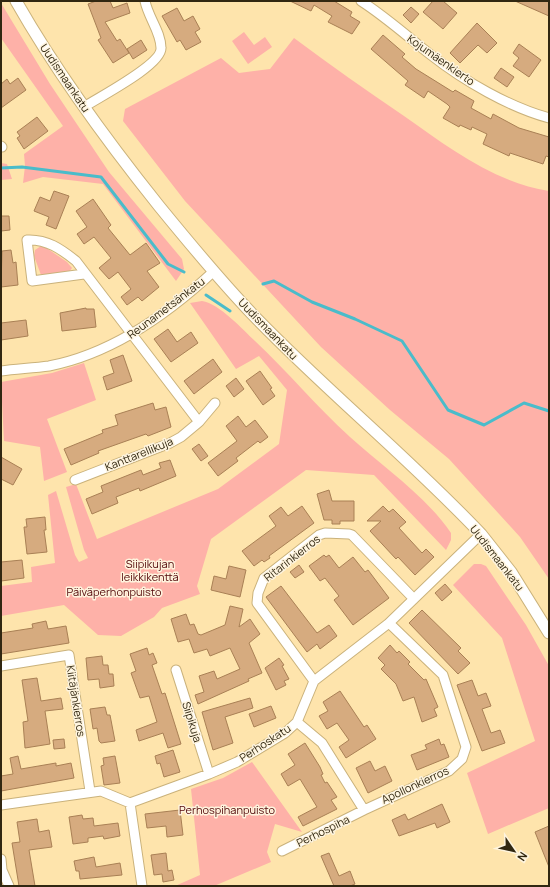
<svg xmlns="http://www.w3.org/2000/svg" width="550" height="887" font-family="Manrope,sans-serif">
<rect width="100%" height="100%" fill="#fee4ac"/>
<path fill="#feb1a8" d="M1,3L50,84L109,172L182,259L184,269L176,281L103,184L43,177L23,183L25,166L24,154L63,126L1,38Z
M244,32L254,45L265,37L272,47L248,64L232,41Z
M294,38C330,65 367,91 404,116C448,147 495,183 549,191V579L520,537L449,459L390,410L321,347L185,201L123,121L125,109L221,58L239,73L270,69Z
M1,163L7,164L12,179L1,180Z
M41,246L45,247L67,262L72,268L69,272L41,275L34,256L35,250Z
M202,301C220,304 242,329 255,341C288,372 316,406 350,437C382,466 426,496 451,533V540L446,550L374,475L306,470L211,539L197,586L200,594L162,608L154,617L121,636L98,635L64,605L1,616V586L32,582L31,567L55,563L48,495L56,491L75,555L79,562L88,558L84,550L66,487L76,484L97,539L218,489L279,444L287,390L259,356L236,369L190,303Z
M84,363L96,400L47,419L67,472L44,481L40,447L4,441L1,382L52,373Z
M474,564H481L486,566L526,625L549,666V808L488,834L467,773L535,741L502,638L453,585Z
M252,762L302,832L275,824L267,852L271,862L214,886H175L200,875L191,789L223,778Z"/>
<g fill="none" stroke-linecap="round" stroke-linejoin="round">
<path stroke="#4abcca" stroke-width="3" d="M1,168L22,167L101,177L168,264L184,272
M263,284L274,281L312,302L355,319L402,341L448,410L484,425L524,403L549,411
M206,295L230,311"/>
</g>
<path fill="#d6ab7f" stroke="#a98055" d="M96,1H110L113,8L127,3L130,13L105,22L117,41L120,39L129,53L113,63L98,40L101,38L88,4Z
M290,1H334L352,12L350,16L360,22L352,34L328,22L332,16L314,5L311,11Z
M433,1H443L457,13L443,29L423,12Z
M515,1H549V16Z
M411,7L419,14L411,23L403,15Z
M177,8L184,21L193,16L200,29L195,32L201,42L186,50L180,40L177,42L162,16Z
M477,23L497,43L487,53L478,45L460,63L450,53Z
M383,35L405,54L402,57L416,69L453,92L455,90L474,101L471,108L491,119L493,114L519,128L549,137V157L546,156L543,164L510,153L509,156L483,144L487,134L472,127L471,130L460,125L459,127L443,118L450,107L447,104L428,91L424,98L405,85L408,81L371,49Z
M141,40L147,50L133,59L127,49Z
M519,44L541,60L529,77L513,66L519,58L513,53Z
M501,68L514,77L507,87L494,78Z
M18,78L26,90L1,108V84L7,79L10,84Z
M37,117L48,131L24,149L17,138L20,136L17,132Z
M54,191L69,196L56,229L46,225L49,217L34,211L40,197L50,201Z
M93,199L111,225L108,228L130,255L146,243L160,263L147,271L159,287L142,301L138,297L127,305L121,297L131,289L118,272L109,279L99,268L111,258L94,237L84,244L77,234L87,227L76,211Z
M1,216H9L10,230L1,231Z
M11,250L13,263L16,262L18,285L1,287L2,251Z
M86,308V309H94L96,327L62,331L60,313Z
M26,320L28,336L1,340V323Z
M168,329L177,342L191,332L198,343L171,362L154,339Z
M123,355L132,381L107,390L103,377L114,373L110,360Z
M213,359L222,372L194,394L184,381Z
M260,371L272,388L270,389L275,396L263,405L246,381Z
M236,378L244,389L234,397L226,386Z
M153,403L155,410L166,407L171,427L148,436L146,434L98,451L99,453L71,465L64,449L103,433L102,430L118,425L115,415Z
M238,416L246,427L255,420L268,437L260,443L258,441L236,458L238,461L218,476L208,463L237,441L226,426Z
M199,444L208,456L201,461L192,449Z
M1,457L22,469L13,485L1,479Z
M170,460L176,476L140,491L139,488L116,497L118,503L92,514L86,499L103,492L101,486L141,470L143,475L161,468L159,463Z
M329,490L332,501H354V521H340V524H332V520H324L317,494Z
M302,506L314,523L269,556L270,558L264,562L262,560L254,566L242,551L276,526L269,516L281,507L288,516Z
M383,506L389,512L393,509L406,522L399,528L422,553L426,549L434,557L415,575L398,557L396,559L370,531L381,521H367Z
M45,517L46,530H44L47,552L27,554L24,527H27L26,519Z
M324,555L326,557L329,555L339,568L353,557L365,572L368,570L389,598L353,625L334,600L339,596L325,578L320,581L309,566Z
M22,560L24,578L1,581V562Z
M299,565L304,572L295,578L290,572Z
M229,566L246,570L240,597L211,590L214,576L226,579Z
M445,584L452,592L442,601L435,593Z
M281,586L317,633L329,625L337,636L320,649L317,644L307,652L266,597Z
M230,606L243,609L239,627L250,619L260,634L249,643L262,673L248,679L249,681L198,704L195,695L204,692L199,676L214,671L217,679L240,669L230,648L210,656L207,649L194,653L189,639L178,642L171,619L186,614L190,625L194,624L198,634L201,635L225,625Z
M422,610L461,648L458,651L470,663L458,674L409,623Z
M46,621L48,629L66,626L69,643L1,654V633L33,628L32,624Z
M390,645L397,653L399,651L410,662L408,664L424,680L426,679L438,707L434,709L437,716L422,722L414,697L403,701L396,684L381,669L385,665L378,658Z
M147,648L149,655L153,653L157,663L152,665L162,694L165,693L181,744L168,748L163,733L139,741L136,730L157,722L149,696L140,698L131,673L136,671L130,654Z
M102,656L103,665H108L109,674H113L114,686L100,688L99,679L88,680L86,658Z
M279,658L284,665L282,666L289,679L284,681L286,685L276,690L265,668Z
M37,678L41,701L61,698L63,709L45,711L50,744L25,748L23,722L28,721L22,680Z
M472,680L478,696L486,693L491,706L482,709L491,733L500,730L505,743L482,751L457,685Z
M340,691L364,727L367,725L376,739L346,758L339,747L349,740L337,723L327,729L319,716L328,711L323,702Z
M250,698L253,708L225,717L233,743L213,750L202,712Z
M271,706L276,718L254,727L249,714Z
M105,707L107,715H110L115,741L101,743L99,741L97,728L93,729L90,709Z
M64,739L65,748L54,749L53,740Z
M439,739L441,745L444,744L449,757L417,770L411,755L427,749L425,745Z
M305,743L320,767L323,774L321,775L325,783L327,782L337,797L331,800L337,809L303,826L298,817L317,807L300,779L288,786L281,774L295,765L288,754Z
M173,750L180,772L164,777L160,763L157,764L155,756Z
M18,756L21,769L56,763V766L71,763L74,778L1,791V776L13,774L10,758Z
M115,756L120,783L104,785L101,766L104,765L103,758Z
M370,761L375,771L385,766L392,781L368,793L356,768Z
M442,804L450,822L437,828L435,823L399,836L392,820L405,814L408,820Z
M180,810L183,835L167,837L166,826L147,828L145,814Z
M82,815L83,819L93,818L94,826L118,823L120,836L104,839L103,836L88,838V842L73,844L69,817Z
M37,819L39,832L49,830L52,847L29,850L35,886H19L12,843L20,842L17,822Z
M549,826V867L535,832Z
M166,853L168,871L172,870L174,880L163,882L162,874L154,875L151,855Z
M329,853L339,876L350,871L355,884L350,886H334L321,856Z
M94,857L96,867L120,863L122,875L80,879L79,871H76L74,861Z"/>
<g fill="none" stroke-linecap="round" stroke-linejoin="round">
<g stroke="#cab27b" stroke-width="11">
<path id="minor" d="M361,1C386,17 408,37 431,55C464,81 509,107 549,118
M84,107C99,97 162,65 161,48C161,32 148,17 145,1
M1,146L2,147
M84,274L32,281L27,240C47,239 61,249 76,261L199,422L215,403
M1,371C17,369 34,368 49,366C111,354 168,314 214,271
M75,480L170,443L181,437L199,422
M1,666L69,655L90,791
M176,670L209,774
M314,681L257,603L258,593L264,578L319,535L325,533L349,534L352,535L414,599
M297,722L322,743L364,810L449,771L462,759L466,747L443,675L389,623
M130,803L142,886
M1,805L101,791L130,803L209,774L237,762L285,733L297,722L314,681L389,623L481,534
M282,851L364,810
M1,859L2,870L9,886"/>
</g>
<g stroke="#cab27b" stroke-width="13">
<path id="tertiary" d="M16,1C57,73 107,141 159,206C190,244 222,283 257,319C329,393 410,459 481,534L511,572L549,633"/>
</g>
<use href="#minor" stroke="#fff" stroke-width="9"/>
<use href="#tertiary" stroke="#fff" stroke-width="11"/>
</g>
<g text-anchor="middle" stroke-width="3" stroke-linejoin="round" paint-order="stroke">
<g font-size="11" fill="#312711" stroke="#fef4de">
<text transform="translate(441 60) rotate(35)" y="4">Kojumäenkierto</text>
<text transform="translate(65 78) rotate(56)" y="4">Uudismaankatu</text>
<text transform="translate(166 308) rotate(-37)" y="4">Reunametsänkatu</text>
<text transform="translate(268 329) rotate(46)" y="4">Uudismaankatu</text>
<text transform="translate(139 454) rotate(-22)" y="4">Kanttarellikuja</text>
<text transform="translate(292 558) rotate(-38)" y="4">Ritarinkierros</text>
<text transform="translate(497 558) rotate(52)" y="4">Uudismaankatu</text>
<text transform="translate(76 701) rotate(81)" y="4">Kiitäjänkierros</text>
<text transform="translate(192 722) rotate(73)" y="4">Siipikuja</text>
<text transform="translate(265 743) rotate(-33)" y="4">Perhoskatu</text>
<text transform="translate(415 785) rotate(-25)" y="4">Apollonkierros</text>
<text transform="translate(323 831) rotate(-26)" y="4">Perhospiha</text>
</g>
<g font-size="11" fill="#520608" stroke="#fef4de">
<text x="150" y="568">Siipikujan<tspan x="150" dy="13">leikkikenttä</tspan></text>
<text x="114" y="596">Päiväperhonpuisto</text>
<text x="227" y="814">Perhospihanpuisto</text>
</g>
</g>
<rect width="550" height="887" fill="none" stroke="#312711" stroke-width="4"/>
<g transform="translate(514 851) rotate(124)" stroke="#fef4de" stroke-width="3" paint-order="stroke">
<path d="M0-3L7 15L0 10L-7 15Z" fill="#312711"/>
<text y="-6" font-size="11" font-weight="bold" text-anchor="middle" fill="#312711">N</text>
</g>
</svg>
